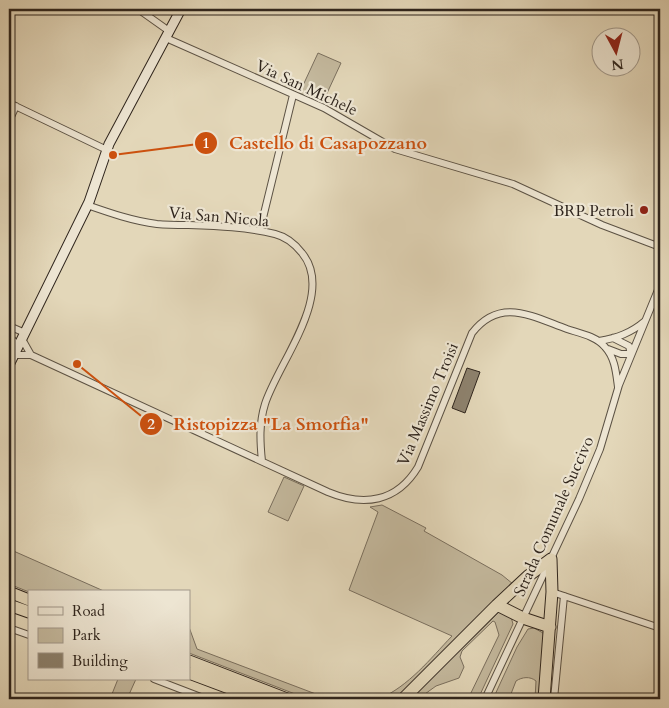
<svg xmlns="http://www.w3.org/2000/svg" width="669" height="708" font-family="Cardo,serif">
<rect width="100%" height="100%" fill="#e3d7b9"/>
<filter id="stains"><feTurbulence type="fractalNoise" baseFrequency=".004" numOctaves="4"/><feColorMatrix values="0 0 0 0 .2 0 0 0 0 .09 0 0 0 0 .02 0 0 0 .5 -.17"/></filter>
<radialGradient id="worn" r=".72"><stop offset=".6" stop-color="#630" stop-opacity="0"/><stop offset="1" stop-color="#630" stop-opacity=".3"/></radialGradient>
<path fill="#c4b99e" stroke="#7a6f5e" d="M318,53L341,63L322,104L299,94Z
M284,477L304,486L288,521L268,512Z
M382,505L426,528L424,531L502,575L513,584L407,691L394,699H379C409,686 430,659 452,636L349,590L378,512L370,507Z
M9,549L106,592H29L9,584Z
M499,612L511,617L513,624L478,699H468L499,635L495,622L493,621L462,651L460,657L464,667L459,678L436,686L418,699H410Z
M189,627L197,649L329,699H308L189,653Z
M534,628L543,633L544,638L539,699H535L536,681C530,676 522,677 516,681L509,699H493L517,647L528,629Z
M118,679H136L127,699H110Z"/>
<path fill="#8d826e" stroke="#2f251d" d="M467,368L480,372L465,413L452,408Z"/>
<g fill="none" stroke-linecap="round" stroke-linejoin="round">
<g stroke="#5c5244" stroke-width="8">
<path id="street" d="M138,9L169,31
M166,38L324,108L395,149L513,184L602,225L660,247
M9,103L107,150
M9,121L16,106
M87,205C110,213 133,221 157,224C167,225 178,225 188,225C217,226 247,227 275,234C287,237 295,244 302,253C336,294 278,363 265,404C259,423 260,442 262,461
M260,230L293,95
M9,326L25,333
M9,336L18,346
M613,338L629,346L631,354
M22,339L31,355
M599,341C617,338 631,333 645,321
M608,349L621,354H631
M14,355H31L328,492C364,507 397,502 418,467L472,333C500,297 531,316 567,329C579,333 596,336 605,347C615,358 616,372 618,387
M552,592L660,628
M9,628L29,635
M154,679L206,699
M485,699L579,499L600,449L619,385L660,285
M554,699L564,596"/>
</g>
<g stroke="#2f251d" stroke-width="11">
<path id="secondary" d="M9,365L89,202L109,144L181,9"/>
</g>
<g stroke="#2f251d" stroke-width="13">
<path id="highway" d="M9,592L29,600
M9,605L29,612
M497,605L523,618L550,627
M189,661L287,699
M189,673L258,699
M403,699L497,605L528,576L551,559
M544,699L552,592L551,559"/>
</g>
<use href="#street" stroke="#ede5d2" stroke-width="6"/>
<use href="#secondary" stroke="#ede5d2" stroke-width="9"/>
<use href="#highway" stroke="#e3d7b9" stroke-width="11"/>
</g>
<circle fill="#8f2418" stroke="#ede5d2" stroke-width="2" cx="644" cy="210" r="5"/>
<g text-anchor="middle" stroke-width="4.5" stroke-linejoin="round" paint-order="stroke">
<g font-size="16" fill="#2f251d" stroke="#ede5d2">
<text transform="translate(307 87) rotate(25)" y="6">Via San Michele</text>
<text transform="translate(219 216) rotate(5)" y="6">Via San Nicola</text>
<text transform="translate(427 404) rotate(-67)" y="6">Via Massimo Troisi</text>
<text transform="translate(553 516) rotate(-66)" y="6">Strada Comunale Succivo</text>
</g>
<g font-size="16" fill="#2f251d" stroke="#ede5d2" text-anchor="end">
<text x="634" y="216">BRP Petroli</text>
</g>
</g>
<path fill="none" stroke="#cc510f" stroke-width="2" d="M113 155L206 143M77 364L151 424"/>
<g fill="#cc510f" stroke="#ede5d2" stroke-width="2">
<circle cx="113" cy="155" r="5"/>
<circle cx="77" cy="364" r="5"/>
<circle cx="206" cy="143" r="12"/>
<circle cx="151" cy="424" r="12"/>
</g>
<g font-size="15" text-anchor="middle" font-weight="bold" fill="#fff">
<text x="206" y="148">1</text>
<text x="151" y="429">2</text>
</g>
<g font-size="18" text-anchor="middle" font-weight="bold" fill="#cc510f" stroke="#ede5d2" stroke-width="4.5" stroke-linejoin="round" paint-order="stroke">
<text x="328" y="149">Castello di Casapozzano</text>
<text x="271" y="430">Ristopizza "La Smorfia"</text>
</g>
<rect width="669" height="708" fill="none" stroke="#e3d7b9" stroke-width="30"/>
<rect x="10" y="10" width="649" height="688" fill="none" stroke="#2f251d" stroke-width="2.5"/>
<rect x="15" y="15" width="639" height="678" fill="none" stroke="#2f251d"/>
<rect x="28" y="590" width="162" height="90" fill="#ede5d2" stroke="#a1988a"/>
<rect x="38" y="607" width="25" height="8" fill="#ede5d2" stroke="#a1988a"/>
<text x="72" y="616" font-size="15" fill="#2f251d">Road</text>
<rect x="38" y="628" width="25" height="15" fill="#c4b99e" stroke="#a1988a"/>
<text x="72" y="640" font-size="15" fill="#2f251d">Park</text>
<rect x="38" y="653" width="25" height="15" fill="#8d826e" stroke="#a1988a"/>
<text x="72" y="666" font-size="15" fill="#2f251d">Building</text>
<g transform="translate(616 52) rotate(173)"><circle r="24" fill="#ede5d2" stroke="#a1988a"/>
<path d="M0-4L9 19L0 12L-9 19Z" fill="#8f2418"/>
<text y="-8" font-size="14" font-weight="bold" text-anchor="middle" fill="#2f251d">N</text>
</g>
<rect width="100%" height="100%" filter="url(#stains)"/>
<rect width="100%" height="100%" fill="url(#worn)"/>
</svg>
